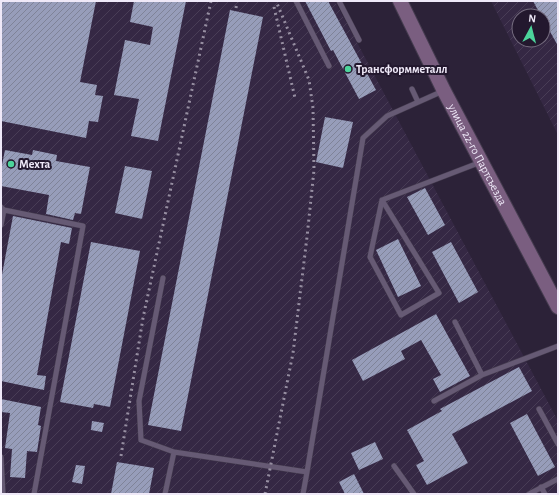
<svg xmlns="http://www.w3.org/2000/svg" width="559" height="495" font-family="'Alegreya Sans',sans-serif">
<defs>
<pattern id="industrial-furrows" width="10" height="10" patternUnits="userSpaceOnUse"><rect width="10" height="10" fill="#352844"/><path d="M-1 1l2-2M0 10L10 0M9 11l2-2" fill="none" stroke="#493d56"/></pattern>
<pattern id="building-hatch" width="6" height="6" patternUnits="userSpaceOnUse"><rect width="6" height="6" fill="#979dba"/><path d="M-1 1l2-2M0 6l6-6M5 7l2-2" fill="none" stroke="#7f8398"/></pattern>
</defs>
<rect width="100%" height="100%" fill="#2c2238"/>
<path fill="url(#industrial-furrows)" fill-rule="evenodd" d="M1,1H335L558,421V494H1Z
M491,1H558V135ZM519,16H543V40H519Z"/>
<path fill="url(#building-hatch)" d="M1,1H96L80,82L97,85L95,95L103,96L98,122L89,121L86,138L1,121Z
M134,1H186L158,141L131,136L139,99L114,95L125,40L150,45L153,27L130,22Z
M305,1H328L376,90L359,99L333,50L331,51Z
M533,1H558V46L543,19V16H541Z
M230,10L263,17L181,431L148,425Z
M325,117L353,122L343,168L316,162Z
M5,150L32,155L33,150L57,155L56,161L90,167L81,214L75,213L73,220L46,214L49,195L1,186V170Z
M125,166L152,171L142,219L115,213Z
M425,188L445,225L428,235L407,197Z
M13,216L72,228L69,244L61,242L37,375L46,376L44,390L1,381V280Z
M398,239L421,286L398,297L376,250Z
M91,242L140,251L110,407L94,404L93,408L60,402Z
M451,242L478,292L459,303L432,252Z
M436,314L470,376L440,392L433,379L441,375L421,340L401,351L405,359L363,381L352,360Z
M519,367L532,391L452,434L468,463L427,485L416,465L424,461L407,430L442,411L440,409Z
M1,399L41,407L38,425L41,426L37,452L27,451L25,478L10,477L12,449L5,448L10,413L1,412Z
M527,414L555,467L538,476L510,423Z
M92,421L104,423L102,432L91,430Z
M375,442L383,459L359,470L351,453Z
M117,462L154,468L149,494H111Z
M76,465L85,466L82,484L72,482Z
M354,474L364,494H345L339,482Z"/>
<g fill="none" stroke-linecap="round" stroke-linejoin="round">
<g stroke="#453c4f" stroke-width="6">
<path id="lane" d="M296,1L329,66
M339,1L359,40
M412,89L418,102
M382,200L370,257L401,315L439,293L382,200L481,162
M1,207L4,210L1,225
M4,210L83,226L34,494
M163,278L139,401L141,440L174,452L307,472L363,138L387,116L443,91
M455,322L482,375L558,346
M434,401L482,375
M539,409L558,444
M1,457L3,494
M394,466L414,494
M541,487L545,494
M165,494L174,452
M303,494L307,472
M529,494L558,479"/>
</g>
<g stroke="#453c4f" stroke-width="16">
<g id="secondary">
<path id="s1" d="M400,1L444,91L558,307"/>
</g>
</g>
<use href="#lane" stroke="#665a74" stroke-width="5"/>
<use href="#secondary" stroke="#7a5e80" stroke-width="14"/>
<path stroke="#978fa2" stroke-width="3" stroke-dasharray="2 4" stroke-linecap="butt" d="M274,7L295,98
M236,8L237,1
M121,456L143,318L211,1
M265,494L293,353L307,237L314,170L313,108L309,80L276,1"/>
</g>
<g fill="#4cd49b" stroke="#23182e" stroke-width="1.5">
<circle cx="348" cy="69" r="4"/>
<circle cx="11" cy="164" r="4"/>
</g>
<g text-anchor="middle" stroke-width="4" stroke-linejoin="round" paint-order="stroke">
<g font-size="12" font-weight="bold" fill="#efe9f8" stroke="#23182e" text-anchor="start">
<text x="356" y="73">Трансформметалл</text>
<text x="19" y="168">Мехта</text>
</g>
<g font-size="12" fill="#efe9f8" stroke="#23182e">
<text dy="4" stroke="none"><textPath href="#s1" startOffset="172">улица 22-го Партсъезда</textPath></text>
</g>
</g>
<rect width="559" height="495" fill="none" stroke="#efe9f8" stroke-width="4"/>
<g transform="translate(531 28) rotate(7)"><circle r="19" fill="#23182e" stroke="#756c7f"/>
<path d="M0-3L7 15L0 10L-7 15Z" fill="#4cd49b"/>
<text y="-6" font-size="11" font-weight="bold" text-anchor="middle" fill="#efe9f8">N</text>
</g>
</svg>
